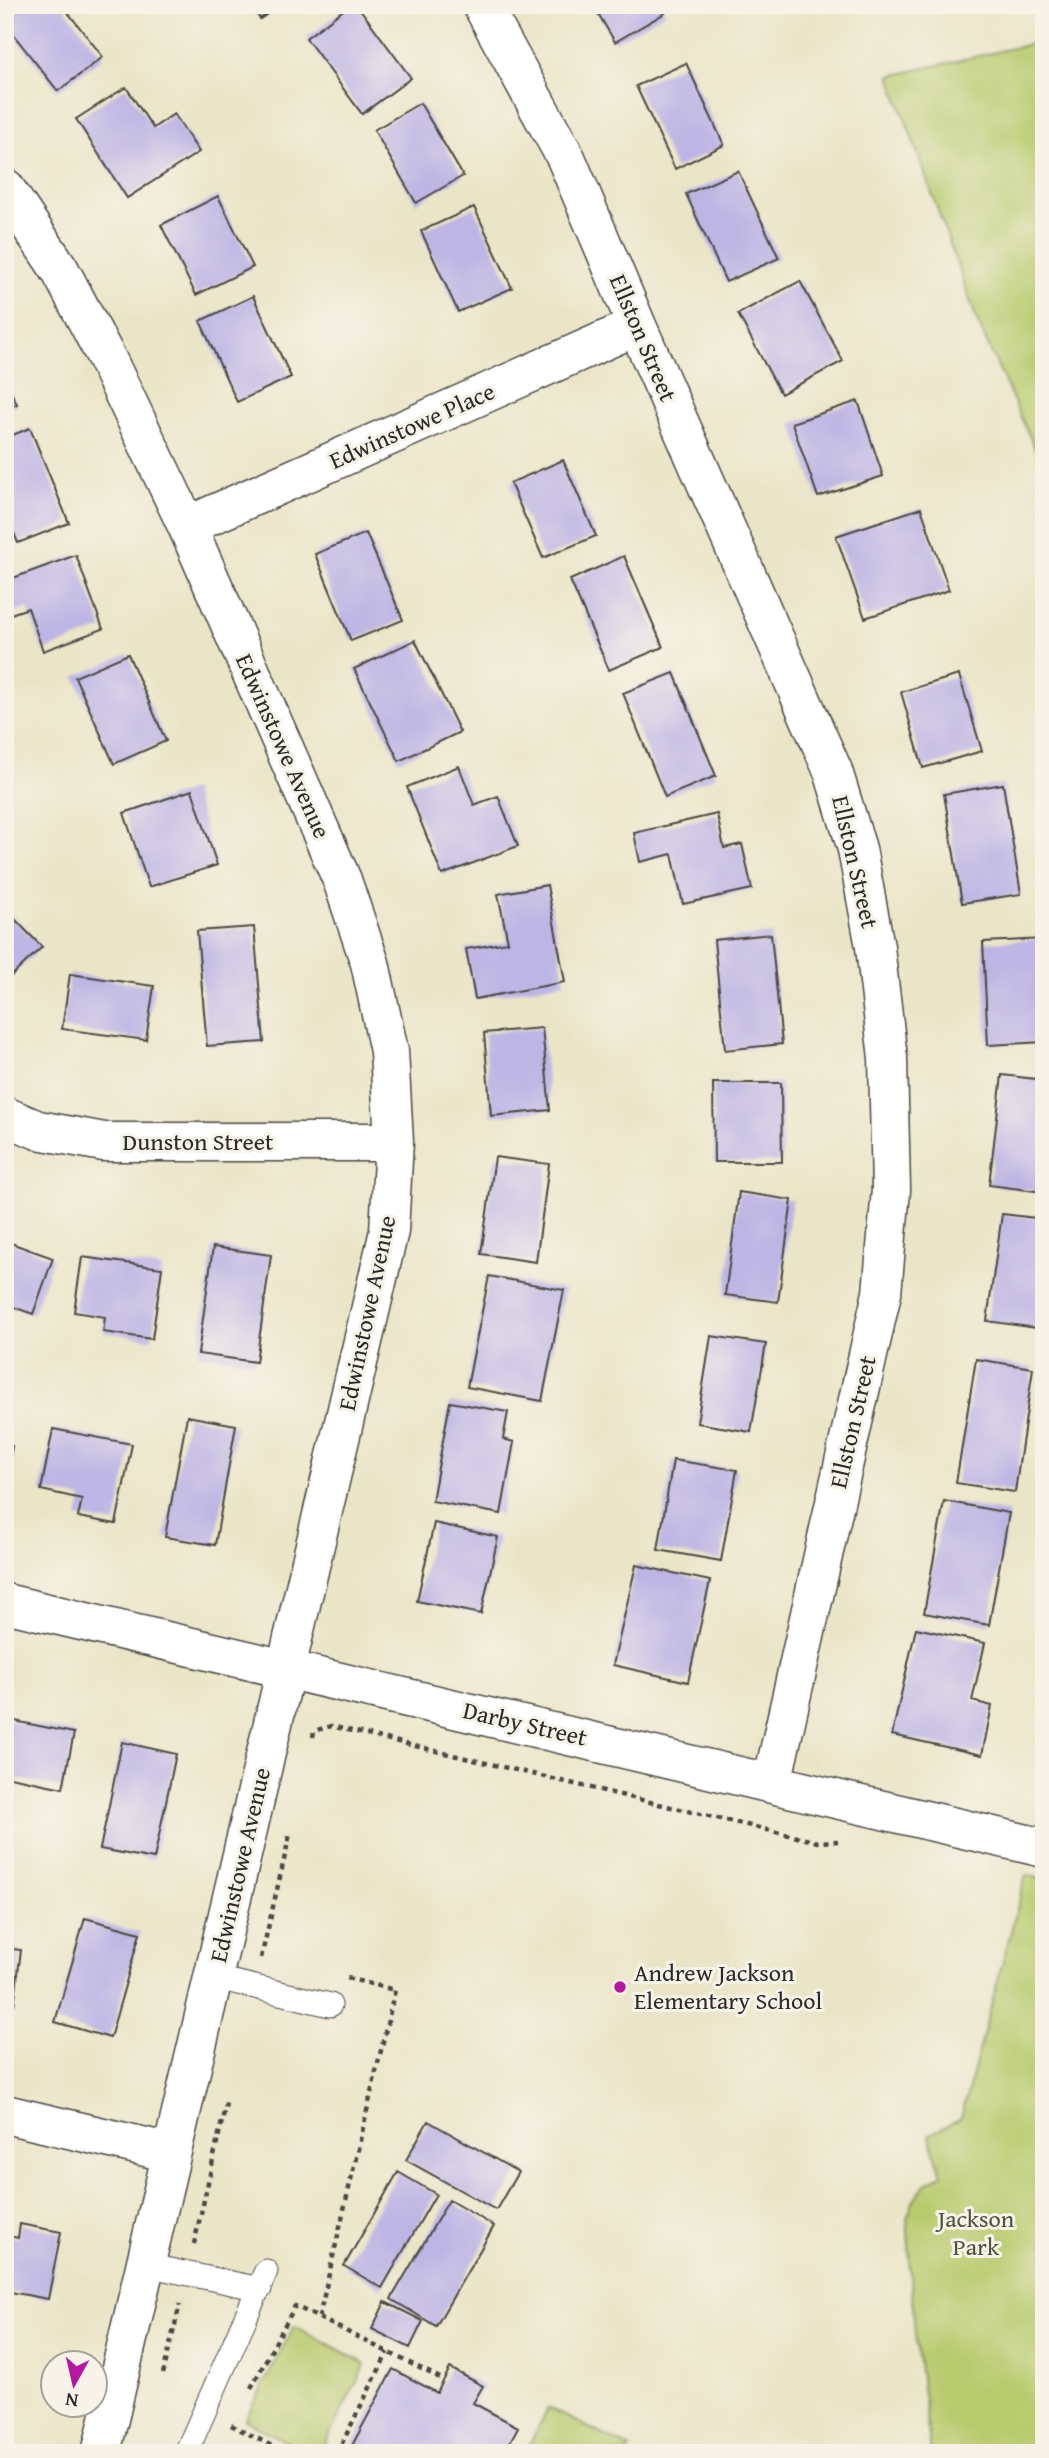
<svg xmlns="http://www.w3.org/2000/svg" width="1049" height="2458" font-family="'Gentium Book Plus',serif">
<rect width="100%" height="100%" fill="#f7f3e8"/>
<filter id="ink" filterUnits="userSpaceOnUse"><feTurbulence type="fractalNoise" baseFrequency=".0143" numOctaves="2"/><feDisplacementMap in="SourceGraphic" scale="14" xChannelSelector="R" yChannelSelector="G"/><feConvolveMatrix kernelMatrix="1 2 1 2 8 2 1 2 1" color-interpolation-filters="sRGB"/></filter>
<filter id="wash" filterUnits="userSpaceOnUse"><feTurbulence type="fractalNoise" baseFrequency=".00686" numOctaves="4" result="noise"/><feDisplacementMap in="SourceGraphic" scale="28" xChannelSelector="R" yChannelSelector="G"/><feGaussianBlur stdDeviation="1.57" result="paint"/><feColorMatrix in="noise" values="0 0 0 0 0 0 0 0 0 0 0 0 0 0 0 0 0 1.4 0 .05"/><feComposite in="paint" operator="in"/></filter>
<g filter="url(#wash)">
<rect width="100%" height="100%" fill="#ebe5c8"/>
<path fill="#b9cb6e" stroke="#727b4c" stroke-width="2" d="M1044,41V468L978,323L890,76Z
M1026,1875L1044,1879V2453H931L915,2334L907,2218L914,2200L926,2184L942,2174L929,2135L961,2118Z
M294,2326L366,2364L320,2453H308L245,2420Z
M548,2408L630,2448L627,2453H525Z"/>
<g id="blocks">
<path fill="#bdb5e4" d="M5,5H62L103,57L58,91L5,24Z
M251,5H280L260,19Z
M350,5H357L411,78L362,114L306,38Z
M593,5H661L665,13L615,42Z
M686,63L724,145L675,169L636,86Z
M126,87L153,128L174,114L199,152L127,198L76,119Z
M420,103L463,176L416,203L374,130Z
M738,171L779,258L726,282L686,194Z
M218,196L253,267L196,295L161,225Z
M474,207L512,288L458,312L421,231Z
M800,281L843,361L781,394L738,314Z
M253,296L291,377L237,402L200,321Z
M5,381L17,404L5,410Z
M858,401L883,476L818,497L792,423Z
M30,428L69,523L18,543L5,511V438Z
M563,460L596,536L543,558L510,483Z
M921,508L949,590L865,618L836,536Z
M366,533L403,620L351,641L315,554Z
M76,555L103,629L43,651L28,608L5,616V581Z
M624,556L663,647L609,670L570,580Z
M415,640L460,732L399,761L354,669Z
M128,654L166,741L114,764L75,677Z
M674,673L716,776L665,797L623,693Z
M959,675L982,751L923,768L901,692Z
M459,766L474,805L498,796L518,846L442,875L407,787Z
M1003,784L1021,894L962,903L944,794Z
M192,790L217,865L149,887L124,813Z
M717,814L724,848L742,844L752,889L683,904L672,854L640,862L634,833Z
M547,885L565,982L475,999L466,949L508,942L498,894Z
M5,909L42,947L5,982Z
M254,927L264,1042L207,1046L197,931Z
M771,934L782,1044L725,1050L714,940Z
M1044,939V1042L988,1045L983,942Z
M70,974L154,986L146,1040L62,1029Z
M542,1028L550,1110L491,1116L484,1033Z
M1002,1075L1044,1080V1192L989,1185Z
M713,1083H781L782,1162H714Z
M495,1157L549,1164L536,1262L481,1254Z
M739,1192L792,1200L778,1302L725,1295Z
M1002,1214L1044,1219V1329L987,1321Z
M5,1241L53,1258L33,1314L5,1304Z
M213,1247L271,1255L256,1362L198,1354Z
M82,1257L162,1268L152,1339L103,1332L105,1317L74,1312Z
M489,1276L564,1290L542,1401L467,1387Z
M711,1336L766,1344L751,1432L697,1423Z
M976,1359L1033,1368L1015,1492L956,1483Z
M450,1402L508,1412L503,1439L514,1442L501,1514L432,1501Z
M187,1416L236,1425L215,1545L165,1537Z
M53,1429L132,1444L116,1524L78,1517L82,1499L41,1490Z
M5,1445L12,1446L7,1480H5Z
M673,1460L737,1470L721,1561L658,1550Z
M944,1501L1009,1513L989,1625L924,1613Z
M434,1523L498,1537L481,1614L417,1601Z
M636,1565L710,1581L688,1682L613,1665Z
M916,1628L985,1643L972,1701L992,1706L982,1755L892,1735Z
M5,1719L74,1733L63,1788L5,1776Z
M122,1742L176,1754L154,1859L100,1849Z
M85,1918L140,1933L110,2038L55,2022Z
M5,1948L21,1950L14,2005L5,2004Z
M428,2121L518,2172L496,2210L406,2160Z
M398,2172L436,2194L382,2288L344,2266Z
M449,2200L494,2226L436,2326L391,2299Z
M20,2224L61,2232L48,2299L5,2291V2235L18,2238Z
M385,2302L423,2321L410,2348L372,2329Z
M450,2368L483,2386L473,2403L518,2427L504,2453H348L393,2369L437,2393Z
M5,2408L16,2409L10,2453H5Z"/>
</g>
</g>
<g filter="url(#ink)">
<use href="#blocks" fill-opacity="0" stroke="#484743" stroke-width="2"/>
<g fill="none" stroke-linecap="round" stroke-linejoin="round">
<g stroke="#484743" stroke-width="25">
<path id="service" d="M213,1977L330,2005
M146,2265L260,2289
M186,2453L266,2271"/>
</g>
<g stroke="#484743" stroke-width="41">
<path id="minor" d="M482,5L566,158L637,326L833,771L857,849L875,947L888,1058L891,1190L882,1293L772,1783
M5,188L60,270L107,359L187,526L342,880L370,963L389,1051L394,1142L389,1231L101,2453
M187,526L637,326
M5,1116L38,1130L104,1142H394
M5,1603L1044,1848
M5,2114L171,2153"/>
</g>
<path stroke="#484743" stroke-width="4.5" stroke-dasharray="5 5" stroke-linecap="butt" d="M313,1737L314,1731L331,1726L818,1842L838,1841
M261,1958L290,1834
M194,2244L227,2099
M319,2317L395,1990L347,1978
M163,2374L180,2304
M251,2388L295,2306L444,2380
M231,2425L286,2453
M337,2453L388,2352"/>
<use href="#service" stroke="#fff" stroke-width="23"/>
<use href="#minor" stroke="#fff" stroke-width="38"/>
</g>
</g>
<circle fill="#b5179e" stroke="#f7f3e8" stroke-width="2.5" cx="620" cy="1987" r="7"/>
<g text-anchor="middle" stroke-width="6" stroke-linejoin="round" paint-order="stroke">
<g font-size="24" fill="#2b2b2b" stroke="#f7f3e8">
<text transform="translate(643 338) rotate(67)" y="8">Ellston Street</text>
<text transform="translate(412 426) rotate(-24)" y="8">Edwinstowe Place</text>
<text transform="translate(283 746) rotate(66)" y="8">Edwinstowe Avenue</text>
<text transform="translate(855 862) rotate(77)" y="8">Ellston Street</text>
<text x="198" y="1150">Dunston Street</text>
<text transform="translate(367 1313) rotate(-78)" y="8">Edwinstowe Avenue</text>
<text transform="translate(853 1422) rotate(-77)" y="8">Ellston Street</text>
<text transform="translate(525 1724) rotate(13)" y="8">Darby Street</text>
<text transform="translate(240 1865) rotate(-77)" y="8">Edwinstowe Avenue</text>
</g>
<g font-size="24" fill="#2b2b2b" stroke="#f7f3e8" text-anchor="start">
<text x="634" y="1981">Andrew Jackson<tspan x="634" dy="28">Elementary School</tspan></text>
</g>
<g font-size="24" fill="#4e533c" stroke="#f7f3e8">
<text x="976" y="2227">Jackson<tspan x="976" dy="28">Park</tspan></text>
</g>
</g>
<rect width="1049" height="2458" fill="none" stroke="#f7f3e8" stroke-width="28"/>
<g transform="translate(74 2384) rotate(188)"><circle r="33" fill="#f7f3e8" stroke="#a5a39c" stroke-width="2"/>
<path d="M0-5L12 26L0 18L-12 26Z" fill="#b5179e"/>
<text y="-10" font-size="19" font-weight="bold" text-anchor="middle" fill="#2b2b2b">N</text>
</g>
</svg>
